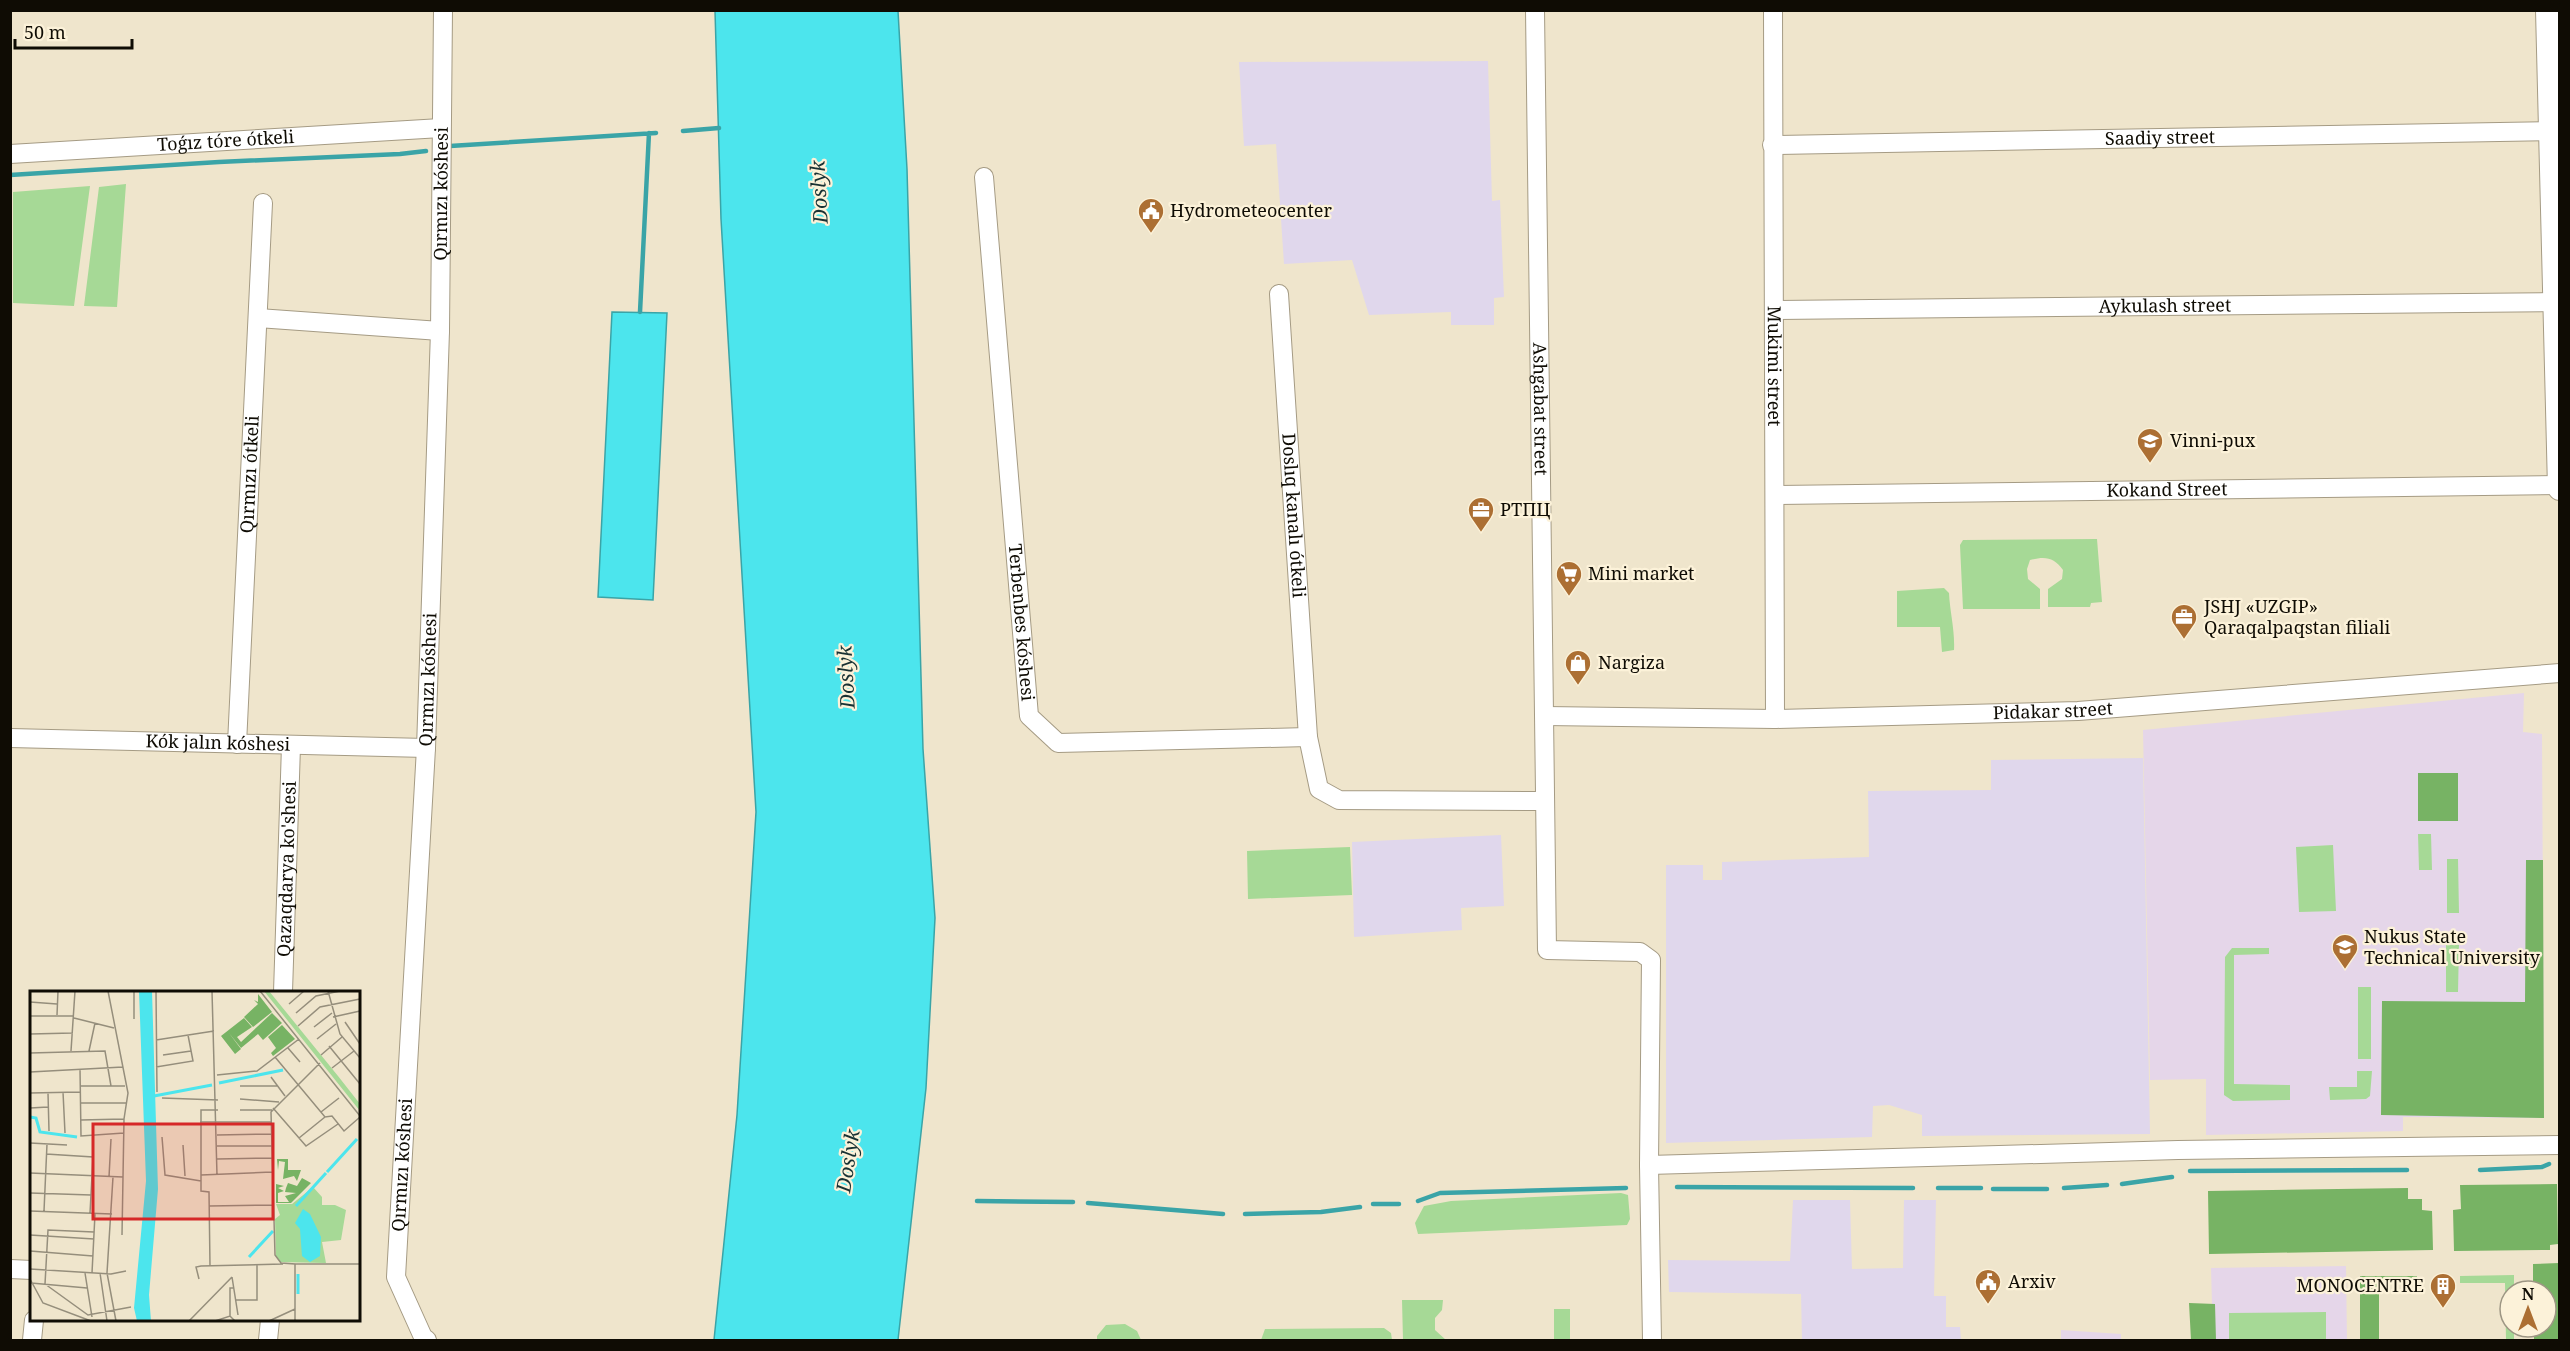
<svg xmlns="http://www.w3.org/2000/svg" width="2570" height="1351" font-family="'Noto Serif',serif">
<rect width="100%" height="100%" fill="#efe5cc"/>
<path fill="#e0d7ec" d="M1488,61L1492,201L1500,200L1504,297L1494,298V325H1451V312L1369,315L1352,260L1284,264L1276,144L1244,146L1239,62Z
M2143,758L2150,1134L1922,1136V1115L1889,1105L1873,1106L1872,1137L1666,1143V865H1703V880H1722V862L1869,857L1868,791L1991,790V760Z
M1501,835L1504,906L1461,908L1462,930L1354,937L1352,842Z
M1793,1200H1850L1852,1269L1903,1268L1904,1200H1936L1934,1296H1946V1327H1960L1961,1340H1802L1801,1294L1669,1292L1668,1260L1790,1261Z"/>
<path fill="#e5d6e9" d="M2524,693L2523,732L2542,734L2544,1118L2403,1117V1131L2206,1135V1079L2150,1080L2143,730Z
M2346,1266L2347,1340H2213L2211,1268Z
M2061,1330L2121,1334V1340H2061Z"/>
<path fill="#a6d996" d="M126,184L117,307L84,306L99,187Z
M90,186L74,306L13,303V192Z
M2097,539L2102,602L2091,603L2090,607H2048V589L2062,579L2063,570C2054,557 2045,556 2030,560L2027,569L2028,579L2040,589V609H1963L1960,545L1963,540Z
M1944,588L1949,593C1950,613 1955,630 1954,650L1942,652L1940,627H1897V591Z
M2418,834H2431L2432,870H2419Z
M2333,845L2336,911L2299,912L2296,847Z
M1350,847L1352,895L1248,899L1247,851Z
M2447,859H2458L2459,913H2447Z
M2446,945H2459L2458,992H2446Z
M2232,948H2269V954L2234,955V1084L2290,1085V1100L2233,1101L2224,1095L2225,957Z
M2358,987H2371V1059H2358Z
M2357,1071H2372L2370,1096L2366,1099L2330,1100L2329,1087H2357Z
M1621,1193L1628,1195L1630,1219L1627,1225L1418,1234L1415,1223L1424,1206L1451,1201Z
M2514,1275V1291H2510V1327H2514V1340H2506L2505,1283H2460V1276Z
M1402,1300H1443L1442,1310L1435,1318V1330L1446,1340H1403Z
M1554,1309H1570V1340H1554Z
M2326,1312V1340H2229V1313Z
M1125,1324L1137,1331L1141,1340H1097V1336L1106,1325Z
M1384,1328L1391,1333L1392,1340H1261L1265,1329Z"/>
<path fill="#77b364" d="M2418,773H2458V821H2418Z
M2526,860H2543L2544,1118L2381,1115L2382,1001L2525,1002Z
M2557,1184L2558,1244L2550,1245V1250L2454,1251L2453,1210L2461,1209L2460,1185Z
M2408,1188V1199H2422V1210L2432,1211L2433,1250L2209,1254L2208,1191Z
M2559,1263V1340H2534V1327H2546V1291H2533V1264Z
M2360,1276H2417V1283H2379V1340H2360Z
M2189,1303L2215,1304L2216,1340H2191Z"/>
<path fill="#4ce5ed" stroke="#3aa4a7" stroke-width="1.5" d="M715,11H898L907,169L923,749L935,918L926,1088L898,1340H714L737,1115L756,812L721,219Z
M612,312L667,313L653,600L598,597Z"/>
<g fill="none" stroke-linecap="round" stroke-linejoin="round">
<path stroke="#3aa4a7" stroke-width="4.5" d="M683,131L719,128
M450,146L656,133
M10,175L219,162L400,154L426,151
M640,312L649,133
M2480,1170L2542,1167L2549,1164
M2190,1171L2407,1170
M2122,1184L2172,1177
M1677,1187L1913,1188
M1938,1188H1981
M2064,1188L2107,1185
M1993,1189H2047
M977,1201L1073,1202
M1418,1201L1440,1193L1626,1188
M1088,1203L1223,1214
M1373,1204H1399
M1245,1214L1321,1212L1360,1207"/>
<g stroke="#a59b84" stroke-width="20">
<g id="minor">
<path id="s1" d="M1535,10L1547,950L1640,952L1651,960L1649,1165L1652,1340"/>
<path id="s2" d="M1773,10L1775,719"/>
<path id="s3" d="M1772,145L2550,131"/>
<path id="s4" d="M10,154L441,128"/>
<path id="s5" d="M984,177L1029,716L1058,743L1308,737L1319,789L1339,800L1544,801"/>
<path id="s6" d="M1279,294L1308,737"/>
<path id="s7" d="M1775,310L2556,302"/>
<path d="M258,318L440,331"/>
<path id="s8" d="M1775,495L2559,485"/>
<path id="s9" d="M1545,716L1775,719L2078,711L2560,673"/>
<path id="s10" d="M10,738L426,748"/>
<path id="s11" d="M237,744L263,203"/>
<path id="s12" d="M283,992L291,746"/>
<path d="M1649,1165L2178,1150L2560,1145"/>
<path d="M10,1269L32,1270"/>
<path d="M32,1340L34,1320"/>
<path d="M268,1340L270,1320"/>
<path id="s13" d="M427,1340L423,1337L396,1277L426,748L440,331L443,10"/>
</g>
</g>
<g stroke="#a59b84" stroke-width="26">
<path id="major" d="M2548,10L2560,488"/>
</g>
<use href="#minor" stroke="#fff" stroke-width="18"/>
<use href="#major" stroke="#fff" stroke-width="24"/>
</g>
<defs>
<g id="civic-pin" transform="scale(1.35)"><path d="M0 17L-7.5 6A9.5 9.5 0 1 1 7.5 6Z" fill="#ac6f33" stroke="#fcf2d9"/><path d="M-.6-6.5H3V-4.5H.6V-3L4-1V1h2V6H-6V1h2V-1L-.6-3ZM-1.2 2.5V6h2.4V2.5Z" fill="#fff"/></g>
<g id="school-pin" transform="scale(1.35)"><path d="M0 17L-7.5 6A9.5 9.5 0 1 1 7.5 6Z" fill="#ac6f33" stroke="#fcf2d9"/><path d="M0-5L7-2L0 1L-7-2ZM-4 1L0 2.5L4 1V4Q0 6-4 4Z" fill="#fff"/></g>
<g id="office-pin" transform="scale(1.35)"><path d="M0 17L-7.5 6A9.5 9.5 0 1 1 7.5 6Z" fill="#ac6f33" stroke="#fcf2d9"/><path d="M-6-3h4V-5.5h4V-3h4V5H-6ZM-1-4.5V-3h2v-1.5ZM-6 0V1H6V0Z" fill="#fff"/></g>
<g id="supermarket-pin" transform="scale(1.35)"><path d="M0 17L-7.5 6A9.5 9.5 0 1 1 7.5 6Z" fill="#ac6f33" stroke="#fcf2d9"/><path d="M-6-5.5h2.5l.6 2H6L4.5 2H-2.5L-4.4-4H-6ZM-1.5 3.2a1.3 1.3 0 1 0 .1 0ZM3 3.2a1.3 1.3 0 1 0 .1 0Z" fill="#fff"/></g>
<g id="shop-pin" transform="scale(1.35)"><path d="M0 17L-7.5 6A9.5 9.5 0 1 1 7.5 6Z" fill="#ac6f33" stroke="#fcf2d9"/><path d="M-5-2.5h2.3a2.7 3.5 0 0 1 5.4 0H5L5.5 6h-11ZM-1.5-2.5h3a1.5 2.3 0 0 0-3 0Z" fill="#fff"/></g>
<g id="university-pin" transform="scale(1.35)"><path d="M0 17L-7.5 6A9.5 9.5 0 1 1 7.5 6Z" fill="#ac6f33" stroke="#fcf2d9"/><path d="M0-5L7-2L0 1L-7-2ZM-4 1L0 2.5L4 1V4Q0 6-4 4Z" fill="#fff"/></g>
<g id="building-pin" transform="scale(1.35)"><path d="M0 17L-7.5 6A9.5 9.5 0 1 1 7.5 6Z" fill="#ac6f33" stroke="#fcf2d9"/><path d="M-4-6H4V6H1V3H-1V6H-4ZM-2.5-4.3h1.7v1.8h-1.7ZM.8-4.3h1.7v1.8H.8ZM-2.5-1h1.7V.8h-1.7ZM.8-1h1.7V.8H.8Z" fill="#fff"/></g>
</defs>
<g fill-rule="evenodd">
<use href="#civic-pin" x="1151" y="211"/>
<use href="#school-pin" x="2150" y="441"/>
<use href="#office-pin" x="1481" y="510"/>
<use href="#supermarket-pin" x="1569" y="574"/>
<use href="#office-pin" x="2184" y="617"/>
<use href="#shop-pin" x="1578" y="663"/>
<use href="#university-pin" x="2345" y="947"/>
<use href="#civic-pin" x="1988" y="1282"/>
<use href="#building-pin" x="2443" y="1286"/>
</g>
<g text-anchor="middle" stroke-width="4.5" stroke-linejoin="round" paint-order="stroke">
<g font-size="18" fill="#0f0c04" stroke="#fcf2d9">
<text dy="6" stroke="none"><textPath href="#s3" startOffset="388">Saadiy street</textPath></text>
<text dy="6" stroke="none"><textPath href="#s4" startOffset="216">Toǵız tóre ótkeli</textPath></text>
<text dy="6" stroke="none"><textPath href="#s13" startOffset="1155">Qırmızı kóshesi</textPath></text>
<text dy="6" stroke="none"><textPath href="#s7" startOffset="390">Aykulash street</textPath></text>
<text dy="6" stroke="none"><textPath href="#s2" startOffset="356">Mukimi street</textPath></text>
<text dy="6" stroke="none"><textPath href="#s1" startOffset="399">Ashgabat street</textPath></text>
<text dy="6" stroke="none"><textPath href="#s11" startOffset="270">Qırmızı ótkeli</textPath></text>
<text dy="6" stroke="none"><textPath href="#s8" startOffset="392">Kokand Street</textPath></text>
<text dy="6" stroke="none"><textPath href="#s6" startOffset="222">Doslıq kanalı ótkeli</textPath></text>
<text dy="6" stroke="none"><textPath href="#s5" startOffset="447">Terbenbes kóshesi</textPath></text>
<text dy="6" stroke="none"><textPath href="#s13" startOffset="669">Qırmızı kóshesi</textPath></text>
<text dy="6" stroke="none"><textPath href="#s9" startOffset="508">Pidakar street</textPath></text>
<text dy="6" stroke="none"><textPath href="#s10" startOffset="208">Kók jalın kóshesi</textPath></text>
<text dy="6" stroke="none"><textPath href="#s12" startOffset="123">Qazaqdarya ko'shesi</textPath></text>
<text dy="6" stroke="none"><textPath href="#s13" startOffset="183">Qırmızı kóshesi</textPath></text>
</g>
<g font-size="18" fill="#0f0c04" stroke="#fcf2d9" text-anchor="start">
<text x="1170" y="217">Hydrometeocenter</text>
<text x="2170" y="447">Vinni-pux</text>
<text x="1500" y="516">РТПЦ</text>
<text x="1588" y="580">Mini market</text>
<text x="2204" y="613">JSHJ «UZGIP»<tspan x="2204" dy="21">Qaraqalpaqstan filiali</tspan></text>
<text x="1598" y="669">Nargiza</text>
<text x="2364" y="943">Nukus State<tspan x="2364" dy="21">Technical University</tspan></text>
<text x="2008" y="1288">Arxiv</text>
<text x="2424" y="1292" text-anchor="end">MONOCENTRE</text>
</g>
<g font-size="20" font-style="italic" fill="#183133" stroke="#fcf2d9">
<text transform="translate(819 192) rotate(-93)" y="7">Doslyk</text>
<text transform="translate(846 677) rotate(-93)" y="7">Doslyk</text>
<text transform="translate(848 1161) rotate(-81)" y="7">Doslyk</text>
</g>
</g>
<g transform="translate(30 991)">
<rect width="330" height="330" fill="#efe5cc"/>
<path d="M234,0H239L308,85L330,113V120ZM283,196L292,206V214H305L316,219L311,249L292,251L296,272L250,271L246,266L245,228L250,224L246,213H262Z" fill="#a6d996"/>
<path d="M228,3L242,21L223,36L214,26L228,13L224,9L228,11ZM242,22L252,32L233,49L228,43L211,57L199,42L211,58L205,63L191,45L214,27L222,36L207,46L211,51ZM252,34L265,48L243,65L241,62L246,57L238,46ZM247,168H258V179H271L267,190L264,185L253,188L255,171L249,170L248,179ZM272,187L281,192L261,212H246V193L254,195L248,197L254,200L248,202V211H259L255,205L266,202L255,201L256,197L258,192L267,195Z" fill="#77b364"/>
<path d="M109,0H122L128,198L119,304L121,330H107L104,317L116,190ZM273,218L280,223L291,246L290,265L280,271L272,265L270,238L265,232Z" fill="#4ce5ed"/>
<path fill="none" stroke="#4ce5ed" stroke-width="3" d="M189,92L253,79M124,105L182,94M0,126L6,127L10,141L47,146M297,181L327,148M266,215L296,182M219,266L243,240M268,283V303"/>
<path fill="none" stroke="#958e7c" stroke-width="1.5" d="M78,0L98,102L94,128L92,244M104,0V28M126,0L127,101M182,0L187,184M230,0L330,125M298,0L310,43L330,67M0,11L27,13M259,13L274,0M266,22L286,5L310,0M27,24L28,0M0,25H43M303,26L330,20M44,27L84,37M315,31L330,53M268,35L290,16L330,8M284,36L302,22M0,43L43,42M287,48L306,33M126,49L184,40M299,55L330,93M258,57L270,71M41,60L45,0M59,60L65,32M0,62L75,60L81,95M133,64L161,60M291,64L312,46M245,66L295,126L302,125L314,140L330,126M126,76L163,70L158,44M302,77L324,60M50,78L51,145L94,142M0,81L93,76M187,84L227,80L269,48M241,86L255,105M50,95H95M210,95H248M33,101L35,142M0,102L50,101M18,102L19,140M132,107L188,109M210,108L249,111M50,112H96M0,117L18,116M243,117L276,155L308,133M210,119H242M291,121L309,107M51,129L94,128M170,131H242M187,144L242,143M132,146L135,184L171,190M269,147L295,126M0,152L37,154M153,154L155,185M187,155H242M16,163L63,166L60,222M187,168L242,167M0,182L93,186M171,184L242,181M79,186L81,148M83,186L77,282L86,330M0,202L61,204M179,215L244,214M0,220L82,223M14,220L17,153M64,241L18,239L15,293L58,324L101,316M0,244L64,248M0,260L63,265M265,273H330M180,275L179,201L171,200V119H188M0,278L81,283L96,280M55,282L62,326M62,282L65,223M70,282L77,330M202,286L208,324M0,288L13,312L61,330M169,288L166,276L171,275L253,273M1,292L57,297M206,309H227V274M200,325V297H204M159,330L202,286M185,330L200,325L205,330M239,330L265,318M265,330V273L251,272L245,264L241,121L290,72"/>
<path fill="#d62828" fill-opacity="0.15" stroke="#d62828" stroke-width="3" d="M63,133H243V228H63Z"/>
<rect width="330" height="330" fill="none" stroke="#0f0c04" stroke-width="3"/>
</g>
<rect width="2570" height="1351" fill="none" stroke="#0f0c04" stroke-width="24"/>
<g transform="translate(2528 1309)"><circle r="28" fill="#fcf2d9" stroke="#9d9684" stroke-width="1.5"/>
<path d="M0-4.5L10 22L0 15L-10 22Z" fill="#ac6f33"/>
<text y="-9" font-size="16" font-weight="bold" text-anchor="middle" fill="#0f0c04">N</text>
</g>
<path d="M15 39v9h117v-9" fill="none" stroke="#0f0c04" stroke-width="3"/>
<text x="24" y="39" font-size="18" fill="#0f0c04" stroke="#fcf2d9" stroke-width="4.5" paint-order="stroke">50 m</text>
</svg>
